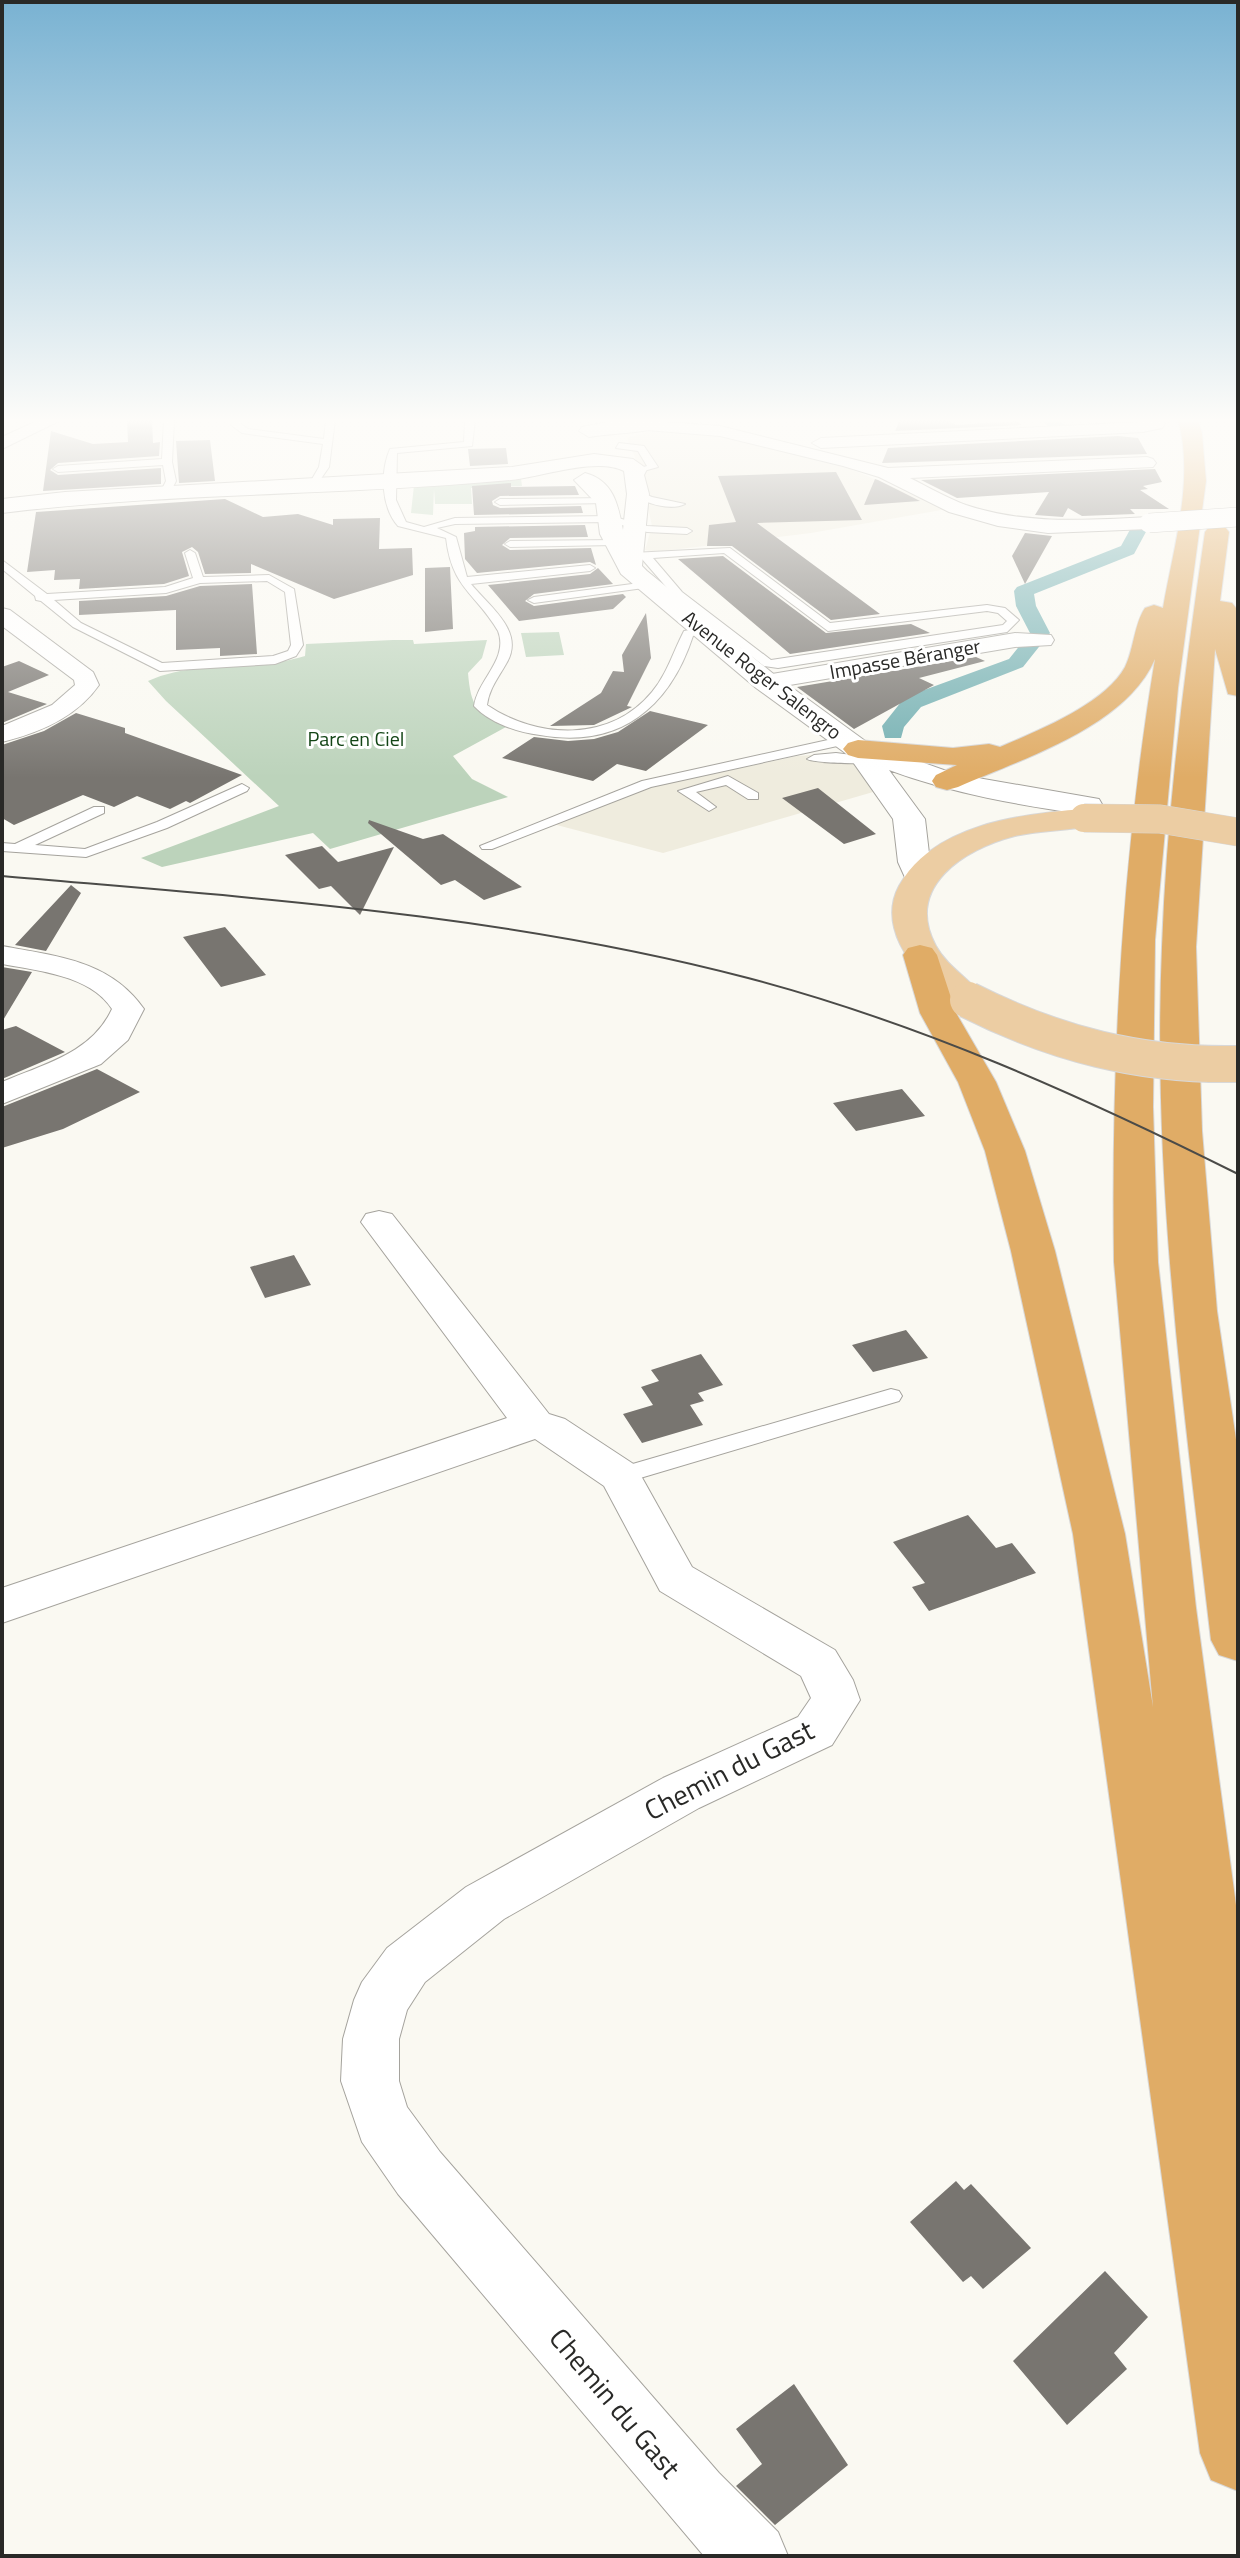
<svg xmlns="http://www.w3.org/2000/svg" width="1240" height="2558" font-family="'Titillium Web',sans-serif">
<rect width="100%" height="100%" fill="#faf9f2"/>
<path fill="#efecde" d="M648,432L734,437L850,469L947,509L811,533L655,552L645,550L652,526L648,508L652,499L627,438Z
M840,753L862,769L880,790L663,853L553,824L642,789L797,756Z"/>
<path fill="#bcd3bb" d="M521,478L522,486L471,488L472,504H435L434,489L433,515L411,513L414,485Z
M559,632L564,655L526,657L521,633Z
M393,640H413L414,644L487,640L482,658L468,673C471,707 476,712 506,727L453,756L472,779L508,797L330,849L313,833L162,867L141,858L279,806L166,701L148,681C196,659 254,672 305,656L306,644Z"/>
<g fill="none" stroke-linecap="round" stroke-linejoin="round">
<path fill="#74b0b2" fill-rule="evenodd" d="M1040,420H1058L1074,431L1072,434H1060Z
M1138,525L1147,530L1134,554L1034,594L1036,606L1050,633L1023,667L921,707L904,727L901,738H885L882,726L905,697L1009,659L1030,633L1016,606L1014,591L1017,587L1121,546L1132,526Z"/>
</g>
<path fill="#787570" d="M127,420H152L153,443L160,442L159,456L58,463L50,470L58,475L161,468V484L43,491L51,431L93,444L128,442Z
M900,420H948L956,425L1017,421L1022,425L895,431Z
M1118,436L1138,438L1147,454L882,463L888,448Z
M210,440L215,481L179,483L176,441Z
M506,448L508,464L470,466L468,449Z
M1155,469L1162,482L1143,486L1148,489L1140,490L1169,509H1130L1135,514L1082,516L1068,508L1063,517L1035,515L1049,492L957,498L921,480Z
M836,472L862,520L757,523L880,614L831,620L732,546H707L709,525L736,522L718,476Z
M875,479L878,480L920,501L864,505Z
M511,483V487L575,486L579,495L500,496L492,501L493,505L500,508L581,506L583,513L474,515L472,486Z
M225,499L263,517L298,514L333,525V519L380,518L379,549L412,548L413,575L334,599L251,564V573L205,574L198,552L192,547L182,552L189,576L164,584L79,589L80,579L54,580L55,570L27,572L36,512Z
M585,525L588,537L510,538L502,545L510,550L591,548L596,565L590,562L477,573L465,559L464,533L475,531V527Z
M1025,533L1052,536L1025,584L1012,556Z
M723,556L826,633L911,624L930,633L790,654L678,559Z
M450,567L453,629L425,632V568Z
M598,568L613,584L534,594L525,601L534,606L623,594L626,597L613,609L519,621L488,585L590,574Z
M252,584L257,654L220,656V648L176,650V610L79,615V601L166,596L200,586Z
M646,613L651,658L627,706L632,707L594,725L550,726L601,693L613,671L624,672L622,655Z
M976,657L985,661L919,678L934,685L854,729L797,687Z
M19,661L49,675L8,692L47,704L2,723V667Z
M650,711L708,725L646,771L617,764L593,781L502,758L534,737L568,741L594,739L618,732Z
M76,713L125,728V733L242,775L190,803L186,801L170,809L137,796L114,807L83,795L14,825L2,818V745L44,731Z
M818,788L876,834L844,844L782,798Z
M369,820L423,839L443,834L522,887L484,900L455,880L441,885L368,823Z
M322,846L338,862L394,847L360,915L331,886L319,889L285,855Z
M71,885L81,893L46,951L15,945Z
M225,927L266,975L221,987L183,937Z
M2,967L32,972L2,1022Z
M16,1026L65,1052L2,1079V1030Z
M97,1069L140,1092L63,1129L2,1148V1107Z
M902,1089L925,1116L856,1131L833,1103Z
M294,1255L311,1285L265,1298L250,1267Z
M906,1330L928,1358L873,1372L852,1345Z
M701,1354L723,1385L698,1393L704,1401L690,1405L703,1425L642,1443L623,1414L653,1405L641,1387L659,1381L651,1370Z
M968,1515L996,1548L1012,1543L1036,1573L929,1611L912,1587L925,1583L893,1542Z
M956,2181L964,2190L971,2184L1031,2248L983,2289L971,2276L963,2282L910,2222Z
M1105,2271L1148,2317L1114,2353L1127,2369L1067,2425L1013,2361Z
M794,2384L848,2465L775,2525L736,2486L762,2464L736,2429Z"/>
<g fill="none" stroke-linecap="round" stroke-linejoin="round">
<g stroke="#a5a39d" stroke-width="2">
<path id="lane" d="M164,420H174L172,462L176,481L169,495L160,493L166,481L163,465L58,472L53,469L58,466L162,459Z
M233,420H241V424L248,429L324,439L326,420H335L329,467L316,486H308L319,467L323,444L242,433L231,425Z
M465,420H475L472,446L397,453L396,500L406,522L424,527L455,518L611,516L647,526L687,528L692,531L687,534L647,532L611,522L455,524L437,528L456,537L467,577L590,565L595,568L590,571L471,584C490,607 526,632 506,664C498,678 489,689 487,705C537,739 610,743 652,692C667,674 673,652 684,631L705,627V631L693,636C669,709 618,749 540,735C517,732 490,723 474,706C478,679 509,659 498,631C475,592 452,589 446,538L398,526C381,507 380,472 390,449L464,442Z
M619,443L644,446L658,467L633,474V470L647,466L638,451L616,448Z
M638,491L652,497L685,504C671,511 645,504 633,494Z
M612,498V502L608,503L500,505L495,502L500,499Z
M618,540V544L614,545L510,547L505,544L510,541Z
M730,548L830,623L987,605L1005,608L1019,620L1007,632L778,668L764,666L674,596L642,559L627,556L632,553ZM724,553L828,631L987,611L998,613L1007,621L1003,625L771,660L682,592L653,558Z
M190,550L195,553L203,577L269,575L294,589L303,645L296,656L275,664L160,671L73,627L41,601L36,600L35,596L2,569V560L47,594L165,587L193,578L185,553ZM267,581L285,592L291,645L288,651L273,656L162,663L81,623L54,600L166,593L200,583Z
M647,582L651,583V587L534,603L528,600L534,597Z
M846,736L851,737V743L651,787L492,849H482L480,846L642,781Z
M836,753L868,757L875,761C868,765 814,763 807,759L814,755Z
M728,776L758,793V799H748L726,785L696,792L716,807L709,811L678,791Z
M242,784L249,788L247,791L167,828L86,857L2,851V843L15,844L94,807H104V813L35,845L85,849L157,822Z
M891,1389L899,1391L902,1396L899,1401L620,1484L612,1482L609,1476L612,1470Z"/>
</g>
<g stroke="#a5a39d" stroke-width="2">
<path id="street" d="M39,420H61L2,449V437Z
M1140,420H1161L1165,424L1162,428L1143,432L821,448L812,443L821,438L1141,422Z
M652,421L720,426L888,468L1147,457L1153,459L1156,463L1153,467L910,478C928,487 947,498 966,505C1026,525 1087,520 1149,517L1159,523L1149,529L1048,533L998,526L949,512L879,477L843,466L720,436L646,430L643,426L646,422Z
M2,608L10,610L93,672L99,685C77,717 39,733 2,742V726L52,705L75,685L74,680L2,626Z
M1015,633L1051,635L1054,640L1051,645L1015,647L766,689L758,687L754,682L758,677L766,675Z
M2,946C56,956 110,960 144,1009L128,1040L101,1064L2,1104V1082C44,1064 92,1053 112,1009C90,975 38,971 2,964Z
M379,1211L392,1214L549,1414L565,1419L635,1465L692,1567L835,1650L853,1680L860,1700L832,1745L699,1808L504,1919L425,1982L407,2010L399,2039V2081L407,2107L440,2152L719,2473L778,2532L788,2556H704L398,2194L362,2142L341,2081L343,2039L354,2000L362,1982L387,1948L466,1887L663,1778L798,1717L811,1698L801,1676L660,1591L604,1486L535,1439L2,1623V1588L507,1418L361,1222L366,1214Z"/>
</g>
<g stroke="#a5a39d" stroke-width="2">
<path id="secondary" d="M618,420H652L662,426C656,432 604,434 589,437L579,431L582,427Z
M594,454L633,459L647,469L644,475L649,494L642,566L647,571L776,676L868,743L955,774L1099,799L1103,806L1099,813L1088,815C1019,805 954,794 889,770L925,819L930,862L936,877L932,884L920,887L908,884L898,862L893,819L848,755L756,688L621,574L600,534L596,503L574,480L585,473C614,481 618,505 623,530L627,494L624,471C596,457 542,477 511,480C341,496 171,492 2,513V499L65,492L512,467Z"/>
</g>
<g stroke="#d8d8d8" stroke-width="2">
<path id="primary" d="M1084,809L1095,811L1100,818L1095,825C1069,831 1042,830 1015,836C964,849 904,887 936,946C948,968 972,980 986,1000L981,1008C972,1010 965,1012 957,1008C950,1005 944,998 938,993C910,967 878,925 899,886C933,824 1021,814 1084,809Z"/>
</g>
<g stroke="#d8d8d8" stroke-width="2">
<path id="highway" d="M1178,420H1198L1202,433L1206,481L1178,688L1155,940L1153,1107L1158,1262L1196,1608L1238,1920V2207L1236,2206L1238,2491L1211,2480L1200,2453L1073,1534L1011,1251L985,1151L958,1082L920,1013L903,955L908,948L920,945L932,948L937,955L956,1013L996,1082L1025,1151L1055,1251L1125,1534L1153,1707L1114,1262C1111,1060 1122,859 1155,659C1125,728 1021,759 958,787L947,790L936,787L932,781L936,775L957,765L858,758L848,755L843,749L848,743L858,740L953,748L989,744L1000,747C1037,731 1105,704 1125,667C1134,649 1134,624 1145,608L1154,605L1163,608C1173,549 1195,479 1178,420Z
M1217,525L1225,527L1229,532L1220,601L1232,603L1236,608L1238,696L1228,694L1215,649L1196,947L1202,1131L1217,1311L1238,1453V1661L1219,1655L1211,1640C1184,1410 1152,1179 1162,947C1167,808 1185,669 1205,532L1209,527Z"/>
</g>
<use href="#lane" fill="#fff" fill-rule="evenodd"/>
<use href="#street" fill="#fff" fill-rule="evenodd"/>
<use href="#secondary" fill="#fff" fill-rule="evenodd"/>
<use href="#primary" fill="#eccda3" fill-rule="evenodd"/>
<use href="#highway" fill="#e0ac66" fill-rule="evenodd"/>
<path stroke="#4b4b48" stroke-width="2" d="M2,876C252,898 505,914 748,978C919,1023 1080,1095 1238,1174"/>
<g stroke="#a5a39d" stroke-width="20" stroke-linecap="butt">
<path id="street-bridge" d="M1149,523L1238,517"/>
</g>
<g stroke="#d8d8d8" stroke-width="29" stroke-linecap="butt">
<path id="primary-bridge-far1" d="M1084,818L1160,819L1238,832"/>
</g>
<g stroke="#d8d8d8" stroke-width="38" stroke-linecap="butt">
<path id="primary-bridge" d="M968,1000C1055,1044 1141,1066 1238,1064"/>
</g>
<use href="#street-bridge" stroke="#fff" stroke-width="19"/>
<use href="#primary-bridge-far1" stroke="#eccda3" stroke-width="28"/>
<use href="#primary-bridge" stroke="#eccda3" stroke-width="36"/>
</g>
<linearGradient id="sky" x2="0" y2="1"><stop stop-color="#79b2d2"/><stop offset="0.54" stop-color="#fdfcf9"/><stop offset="1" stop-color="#fdfcf9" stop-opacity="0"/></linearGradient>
<rect width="1240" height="778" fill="url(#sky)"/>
<g text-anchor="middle" stroke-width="6" stroke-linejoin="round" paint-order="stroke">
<g font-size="20" fill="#292927" stroke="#fff">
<text transform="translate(905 659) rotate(-10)" y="7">Impasse Béranger</text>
<text transform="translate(762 675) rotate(38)" y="7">Avenue Roger Salengro</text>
</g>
<g font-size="20" fill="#134516" stroke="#fff">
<text x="356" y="746">Parc en Ciel</text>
</g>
<g font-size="28" fill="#292927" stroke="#fff">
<text transform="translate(729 1770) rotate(-27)" y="10">Chemin du Gast</text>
<text transform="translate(615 2403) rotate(50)" y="10">Chemin du Gast</text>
</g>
</g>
<rect width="1240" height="2558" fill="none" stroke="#292927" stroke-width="8"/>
</svg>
